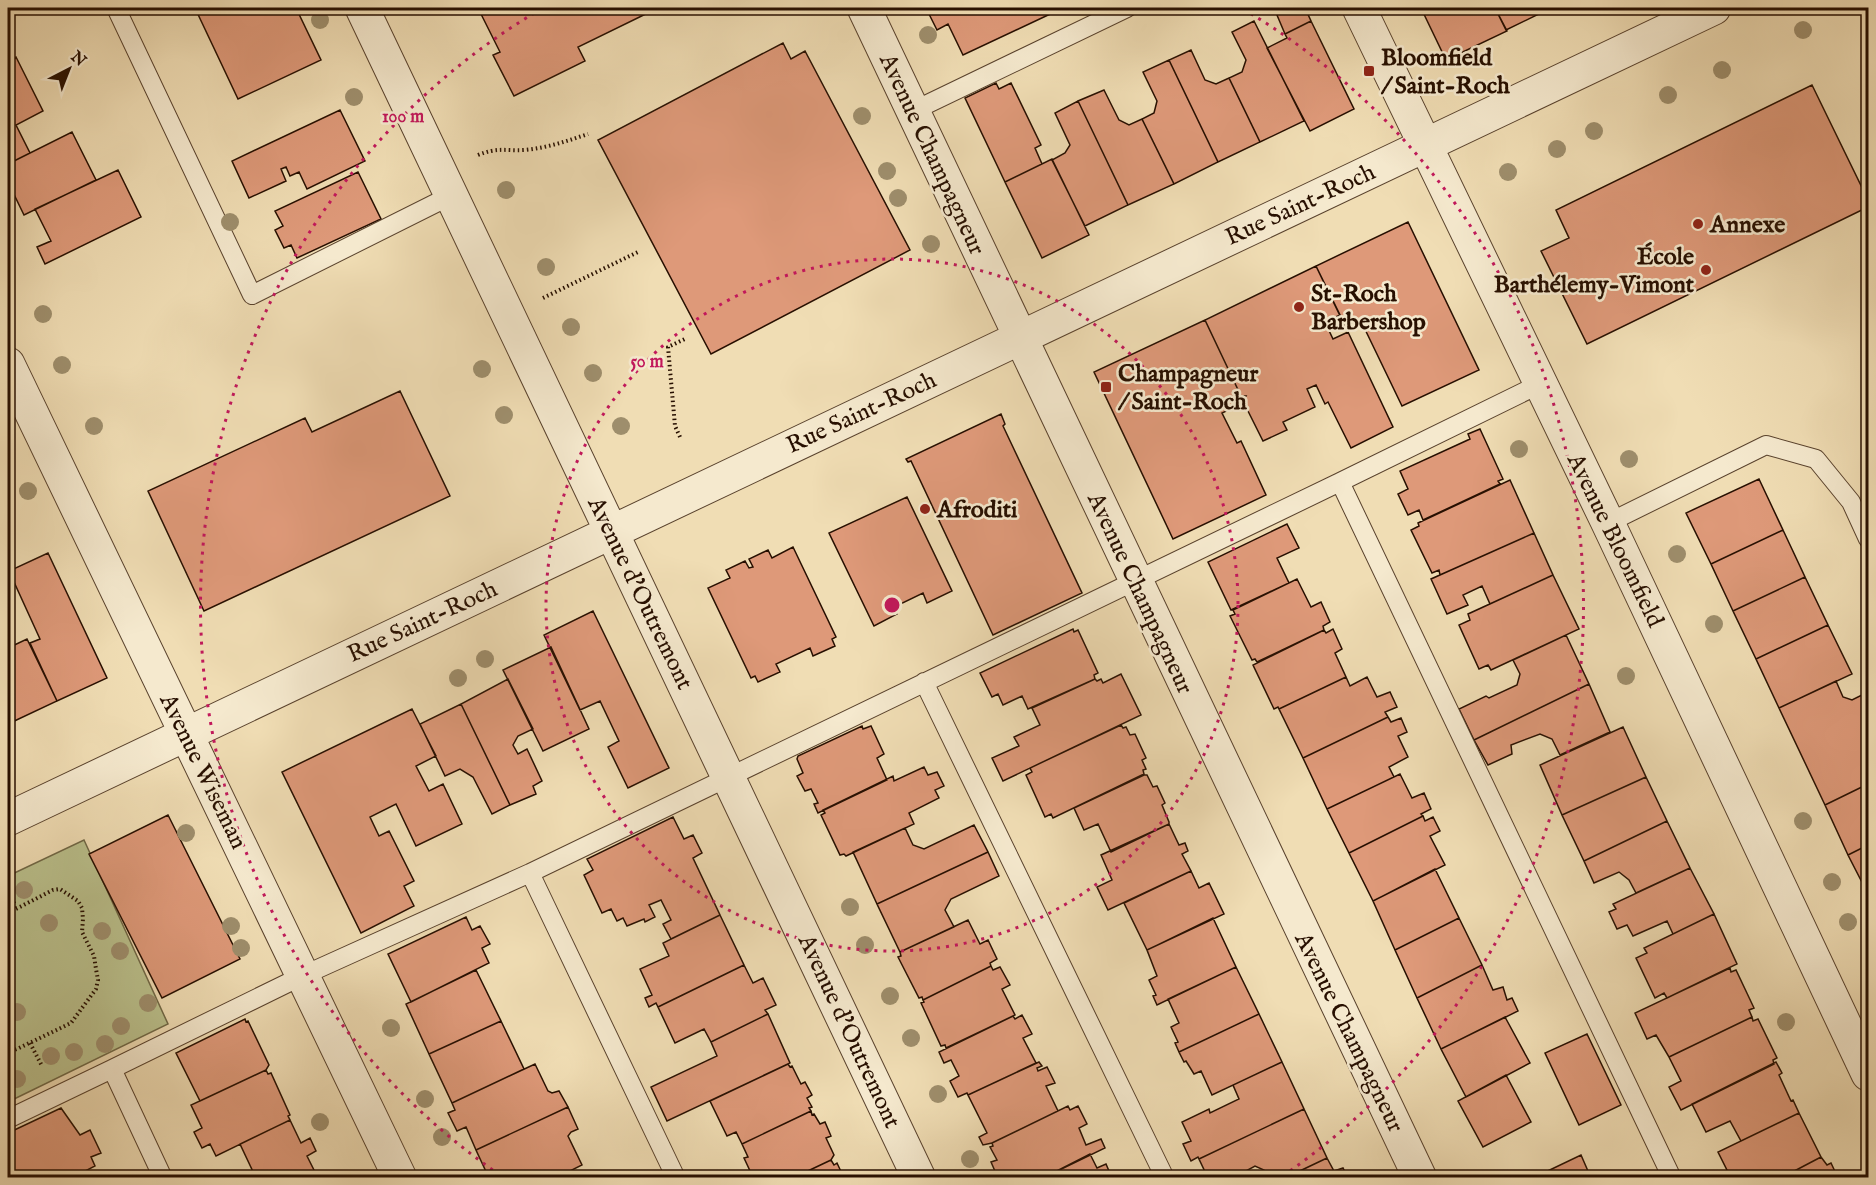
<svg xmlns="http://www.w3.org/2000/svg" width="1876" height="1185" font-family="'IM FELL English',serif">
<rect width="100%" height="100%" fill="#f0ddb4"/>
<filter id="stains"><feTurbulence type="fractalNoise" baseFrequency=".00333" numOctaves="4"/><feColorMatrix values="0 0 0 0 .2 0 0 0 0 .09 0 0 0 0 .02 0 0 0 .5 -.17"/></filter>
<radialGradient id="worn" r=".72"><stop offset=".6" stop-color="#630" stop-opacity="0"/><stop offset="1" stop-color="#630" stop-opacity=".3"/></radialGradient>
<path fill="#bac08c" stroke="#706846" stroke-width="1.5" d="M84,840L168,1024L8,1102V876Z"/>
<path fill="#de9979" stroke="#270f00" stroke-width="1.5" d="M195,8H296L321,60L238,99Z
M478,8H658L578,47L585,61L514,96L493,55L500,52Z
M926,8H1063L963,55L948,24L937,30Z
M1274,8H1305L1311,21L1285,34Z
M1421,8H1495L1507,31L1446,60Z
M1495,8H1538L1541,13L1506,30Z
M1254,21L1304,121L1260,142L1229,78L1242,72L1246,60L1232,32Z
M1311,21L1354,109L1310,131L1267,48L1287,38L1285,34Z
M783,43L791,59L805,51L910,250L711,354L598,140Z
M1191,50L1205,80L1216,84L1229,78L1260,142L1218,162L1169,60Z
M16,57L43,111L16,125L30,153L8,164V61Z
M1169,60L1218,162L1174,184L1142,119L1154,113L1157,101L1143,72Z
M996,83L999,89L1011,83L1041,145L1035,148L1042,164L1005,182L965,98Z
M1812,85L1868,200V207L1587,344L1541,251L1569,238L1556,210Z
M1104,90L1119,120L1129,125L1142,119L1174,184L1128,205L1078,101Z
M1078,101L1128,205L1085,226L1052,160L1065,153L1070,145L1055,113Z
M340,110L365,161L307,189L299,172L290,176L286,167L281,169L286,181L249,198L232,161Z
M72,132L96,180L24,215L8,182V164Z
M1052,159L1089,235L1042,258L1005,182Z
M118,170L141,217L45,264L37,247L51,241L35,209Z
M358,172L381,219L297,258L291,245L284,248L275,230L283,226L275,211Z
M1408,222L1479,370L1402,406L1360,319L1345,326L1316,266Z
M1316,266L1340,315L1325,322L1333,339L1348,332L1393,427L1351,448L1328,402L1325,404L1316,385L1307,389L1315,407L1283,422L1287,430L1263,441L1243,401L1246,396H1241L1205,320Z
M1205,320L1241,396H1246L1243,401L1245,402L1222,413L1237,443L1241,441L1266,495L1173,539L1094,372Z
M400,391L450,496L204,611L148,491L305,418L312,432Z
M1001,414L1005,424L1003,426L1082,593L993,635L911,461L908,462L906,459Z
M1480,429L1503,479L1498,481L1500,484L1423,520L1419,510L1408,515L1398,494L1408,489L1400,471L1470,439L1468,434Z
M1759,479L1783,530L1711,564L1686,513Z
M1510,480L1534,533L1440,575L1439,570L1432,573L1411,530L1419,526L1418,523Z
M907,497L952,591L927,603L923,593L894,607L897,614L874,626L829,533Z
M1287,524L1299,548L1277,558L1289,583L1231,610L1208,562Z
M1783,530L1805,577L1733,611L1711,564Z
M1534,533L1553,575L1490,604L1482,586L1463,595L1468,605L1447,614L1431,579Z
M793,547L836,637L832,639L835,646L813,656L810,648L776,664L780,672L758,682L755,676L751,678L708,588L730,578L726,570L745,561L749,568L753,567L749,559L768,550L772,558Z
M48,553L107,678L57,701L30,643L40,639L9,571Z
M1553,575L1579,629L1491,670L1488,665L1479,669L1459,625L1470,620L1468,614Z
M1805,577L1828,625L1756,659L1733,611Z
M1297,579L1311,607L1321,602L1330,622L1323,626L1324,630L1257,662L1255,659L1252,660L1230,616L1235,614L1233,610Z
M593,611L669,768L628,788L608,747L619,741L600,701L580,710L544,635Z
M1828,625L1852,674L1779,708L1756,659Z
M1073,629L1074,632L1078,630L1098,673L1094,675L1095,679L1028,709L1022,696L1003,705L998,694L992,697L980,673Z
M1333,629L1342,649L1335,653L1346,677L1279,709L1278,707L1274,709L1253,665L1324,630L1326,633Z
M1566,635L1589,684L1474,740L1459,709L1486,696L1489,698L1517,685L1520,674L1513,660Z
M27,639L57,701L8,724V648Z
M551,647L589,729L543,751L503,670Z
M1121,674L1141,715L1003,781L992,758L1019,746L1014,737L1040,725L1032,708L1095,679L1097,681L1101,679L1103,683Z
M1346,677L1350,686L1367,677L1377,697L1390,692L1397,707L1385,712L1388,717L1303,758L1279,709Z
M508,679L533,729L518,736L513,745L518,754L527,749L542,781L533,786L536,794L510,805L461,704Z
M1836,681L1843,697L1852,700L1868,692V784L1825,805L1779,708Z
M1589,684L1610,732L1560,755L1552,739L1540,734L1511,745L1512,754L1488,765L1474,740Z
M461,704L510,805L492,814L473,777L460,769L445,776L420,724Z
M412,709L436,756L416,766L429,791L443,784L462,824L416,846L396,804L370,817L379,836L389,831L414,881L404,886L414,906L361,933L282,772Z
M1388,717L1391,722L1401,718L1407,732L1398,736L1408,757L1389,767L1394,777L1327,809L1303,758Z
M1121,725L1123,728L1126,727L1130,735L1135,734L1146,758L1142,760L1146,769L1143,770L1144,774L1053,818L1051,814L1045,817L1026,775L1032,772L1030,768Z
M862,726L863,729L871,726L884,754L877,758L887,780L818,813L814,804L818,803L811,789L805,791L797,776L803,773L797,759L798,756Z
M1623,727L1646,777L1562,815L1540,765Z
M924,767L928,775L937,772L944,786L935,790L939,798L909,813L914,824L846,856L844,854L840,855L821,815L825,813L823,810L893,776L894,781Z
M1400,774L1412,798L1424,793L1431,809L1421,814L1423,816L1349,853L1327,809Z
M1144,775H1147L1153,787L1157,786L1165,803L1162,805L1169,822V824L1111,852L1098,824L1084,830L1074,808Z
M1646,777L1667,821L1584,861L1562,815Z
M1868,784V845L1848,855L1825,805Z
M168,815L240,959L162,998L89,854Z
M1423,816L1425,821L1433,817L1440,831L1430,836L1445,865L1373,901L1349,853Z
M673,817L684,839L693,835L702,853L693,858L720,915L671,939L663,924L671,920L661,900L649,905L655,917L645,922L644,919L627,926L623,918L617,921L611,909L602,913L584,875L593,870L587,859Z
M1667,821L1690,868L1636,893L1629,880L1619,872L1594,883L1584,861Z
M1169,824L1179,845L1185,843L1188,851L1182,854L1191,871L1108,910L1097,887L1112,880L1101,855Z
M974,825L988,852L877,904L853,852L905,828L913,845L924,849Z
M1868,845V894L1848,855Z
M988,852L999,876L951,899L945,910L954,927L900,952L877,904Z
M1690,868L1714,914L1673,934L1667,921L1633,936L1627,925L1617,929L1609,912L1616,909L1613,904Z
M1435,869L1459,918L1395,950L1373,901Z
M1191,871L1199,888L1209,883L1224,914L1147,950L1124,903Z
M1714,914L1737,964L1667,998L1664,993L1655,998L1636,958L1647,953L1644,948Z
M720,915L744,965L662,1005L658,1007L656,1003L649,1007L645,998L652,995L640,969L669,956L663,943Z
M466,917L472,930L480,926L490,944L482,948L489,963L411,1002L388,954Z
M1213,918L1236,967L1157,1005L1153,996L1156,995L1149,980L1157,976L1147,950Z
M1459,918L1482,965L1417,998L1395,950Z
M968,920L980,944L988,940L997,959L990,963L991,966L923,1000L922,997L919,998L898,957L901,956L900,952Z
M744,965L753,983L763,978L776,1005L765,1010L768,1014L711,1042L704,1029L675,1043L658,1007Z
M1482,965L1493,990L1503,987L1507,1000L1512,998L1518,1011L1441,1049L1417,998Z
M991,966L993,970L1000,967L1010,985L1002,989L1015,1015L946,1048L945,1045L941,1046L921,1003L924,1002L923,1000Z
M1236,967L1259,1014L1179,1052L1175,1043L1178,1042L1171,1027L1179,1023L1168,999Z
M1730,968L1731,972L1736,970L1754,1008L1749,1010L1752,1017L1669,1057L1656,1035L1647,1039L1635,1013Z
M476,970L501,1021L429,1054L406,1004Z
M768,1014L790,1063L667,1121L651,1087L717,1056L711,1042Z
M1259,1014L1282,1062L1212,1095L1201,1071L1194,1074L1186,1061L1184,1062L1179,1052Z
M1022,1015L1032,1034L1023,1038L1036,1063L968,1095L967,1093L958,1097L950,1081L959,1076L951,1060L944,1063L939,1052L1013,1016L1015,1019Z
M1505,1017L1530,1063L1466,1097L1441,1049Z
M1752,1017L1753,1021L1758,1019L1777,1058L1773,1060L1774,1064L1681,1110L1669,1087L1681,1081L1669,1057Z
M245,1019L246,1022L248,1021L269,1065L266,1070L200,1101L176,1053Z
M501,1021L524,1069L452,1103L429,1054Z
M1587,1034L1621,1105L1579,1125L1545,1053Z
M1039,1062L1042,1066L1037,1068L1038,1071L1047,1067L1055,1083L1046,1086L1058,1111L992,1143L983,1145L979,1137L987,1133L968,1095Z
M1282,1062L1304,1109L1199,1159L1198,1157L1191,1161L1183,1144L1191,1141L1182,1122L1209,1109L1210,1113L1239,1099L1233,1085Z
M1776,1062L1782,1073L1779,1075L1791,1101L1793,1100L1799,1113L1741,1141L1730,1121L1706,1132L1692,1104Z
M535,1064L548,1091L552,1093L559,1091L568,1107L476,1150L466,1127L457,1131L448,1113L455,1110L452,1103Z
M788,1064L790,1067L792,1066L801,1084L805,1082L812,1095L807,1098L812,1107L809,1108L811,1111L742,1144L736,1132L727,1136L710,1101Z
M266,1070L268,1074L271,1073L290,1115L288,1116L290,1120L216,1156L210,1144L202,1148L194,1132L202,1128L191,1105Z
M1506,1075L1531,1122L1483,1147L1458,1101Z
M1068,1106L1070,1110L1078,1106L1087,1124L1079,1128L1086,1145L1101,1139L1105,1148L1043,1178H998L991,1162L997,1160L990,1147L993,1146L992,1143Z
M568,1107L578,1129L571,1132L568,1136L582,1165L556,1178H489L476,1150Z
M61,1108L80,1135L90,1130L101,1153L91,1157L95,1166L72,1178H15L8,1164V1133Z
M1304,1109L1327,1158L1285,1178H1268L1264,1170L1255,1166L1233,1178H1208L1199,1159Z
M811,1111L812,1115L814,1114L820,1124L825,1122L831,1136L826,1138L834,1155L831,1160L793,1178H758L757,1175L749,1178L748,1175L751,1173L744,1158L748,1157L742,1144Z
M1799,1113L1821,1157L1781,1178H1741L1740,1175L1731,1178L1718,1152Z
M290,1120L301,1143L310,1138L316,1151L307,1156L318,1178H256L240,1144Z
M1090,1154L1097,1168L1106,1164L1112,1178H1043Z
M1581,1155L1591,1178H1533Z
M1821,1157L1827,1165L1831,1163L1838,1178H1781Z
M1327,1158L1334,1171L1343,1168L1348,1178H1285Z
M831,1160L834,1165L837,1163L844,1178H793Z"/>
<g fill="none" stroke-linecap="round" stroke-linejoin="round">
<g stroke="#59422d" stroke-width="20">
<path id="service" d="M116,8L252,295L452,195
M913,111L1127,8
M1340,482L1540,384
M1608,523L1766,445L1816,459L1851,502L1868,539
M924,682L1165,1178
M530,873L676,1178
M8,1119L112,1069
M163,1178L112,1069L302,976L530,873L1340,482L1672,1178"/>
</g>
<g stroke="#59422d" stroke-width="35">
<path id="minor" d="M362,8L919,1178
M864,8L1420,1178
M1359,8L1608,523L1868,1074
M8,364L400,1178
M8,819L1714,8"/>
</g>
<path stroke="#270f00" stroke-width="4" stroke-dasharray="1.5 3" stroke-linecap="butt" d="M478,155C498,147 504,151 524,150C547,148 567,141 588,134
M543,298L640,251
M680,437L675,426L668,347L687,338
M8,871L15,909
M8,913L53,890L60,889L78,901L82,908L83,919L82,932L94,956L96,969L98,980L96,989L71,1023L17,1049L8,1052
M30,1043L42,1066"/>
<use href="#service" stroke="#f5e9ce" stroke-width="18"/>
<use href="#minor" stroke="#f5e9ce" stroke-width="33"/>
</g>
<g fill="#9e8e6c">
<circle cx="320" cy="20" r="9"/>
<circle cx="1803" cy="30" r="9"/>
<circle cx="928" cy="35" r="9"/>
<circle cx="1722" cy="70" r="9"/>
<circle cx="1668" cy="95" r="9"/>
<circle cx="354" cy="97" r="9"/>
<circle cx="862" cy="116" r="9"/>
<circle cx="1594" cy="131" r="9"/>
<circle cx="1557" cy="149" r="9"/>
<circle cx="887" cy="171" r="9"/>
<circle cx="1508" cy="172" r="9"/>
<circle cx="506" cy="190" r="9"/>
<circle cx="898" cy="198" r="9"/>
<circle cx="230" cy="222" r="9"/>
<circle cx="931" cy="244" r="9"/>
<circle cx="546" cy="267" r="9"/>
<circle cx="43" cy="314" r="9"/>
<circle cx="571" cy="327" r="9"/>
<circle cx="62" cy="365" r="9"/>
<circle cx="482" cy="369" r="9"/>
<circle cx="593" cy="373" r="9"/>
<circle cx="504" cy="415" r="9"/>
<circle cx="94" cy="426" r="9"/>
<circle cx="621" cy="426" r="9"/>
<circle cx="1519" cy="449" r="9"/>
<circle cx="1629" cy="459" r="9"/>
<circle cx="28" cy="491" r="9"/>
<circle cx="1677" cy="554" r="9"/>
<circle cx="1714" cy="624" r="9"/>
<circle cx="485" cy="659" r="9"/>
<circle cx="1626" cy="676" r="9"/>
<circle cx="458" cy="678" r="9"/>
<circle cx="1803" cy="821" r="9"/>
<circle cx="186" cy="833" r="9"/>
<circle cx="1832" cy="882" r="9"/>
<circle cx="24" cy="890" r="9"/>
<circle cx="850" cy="907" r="9"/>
<circle cx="1848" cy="922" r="9"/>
<circle cx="49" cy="923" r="9"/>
<circle cx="231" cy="926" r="9"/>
<circle cx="102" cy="931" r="9"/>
<circle cx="865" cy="945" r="9"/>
<circle cx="241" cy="948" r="9"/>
<circle cx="120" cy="951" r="9"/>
<circle cx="890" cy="996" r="9"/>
<circle cx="148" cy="1003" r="9"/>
<circle cx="17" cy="1012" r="9"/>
<circle cx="1786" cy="1022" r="9"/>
<circle cx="121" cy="1026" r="9"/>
<circle cx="391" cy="1028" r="9"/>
<circle cx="911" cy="1038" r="9"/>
<circle cx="105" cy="1044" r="9"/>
<circle cx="74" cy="1052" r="9"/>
<circle cx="51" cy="1056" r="9"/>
<circle cx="17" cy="1079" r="9"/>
<circle cx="938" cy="1094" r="9"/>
<circle cx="425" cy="1099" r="9"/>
<circle cx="320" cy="1122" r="9"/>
<circle cx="442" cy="1137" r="9"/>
<circle cx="970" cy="1159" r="9"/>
</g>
<g fill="none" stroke="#c2185b" stroke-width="3" stroke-dasharray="3 6">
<circle cx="892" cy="605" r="346"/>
<path d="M500 1175A692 692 0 0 1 541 9M1243 9A692 692 0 0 1 1284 1175"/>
</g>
<g fill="#8f2418" stroke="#f5e9ce" stroke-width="2">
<rect x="1363" y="65" width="12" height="12" rx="3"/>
<circle cx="1698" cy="224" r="6"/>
<circle cx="1706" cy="270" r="6"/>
<circle cx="1299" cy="307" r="6"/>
<rect x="1100" y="381" width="12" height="12" rx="3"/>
<circle cx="925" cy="509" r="6"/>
</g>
<g text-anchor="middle" stroke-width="5" stroke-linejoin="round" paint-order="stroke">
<g font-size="24" font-weight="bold" fill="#270f00" stroke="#f5e9ce" text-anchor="start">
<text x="1381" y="65">Bloomfield<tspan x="1381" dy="28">/ Saint-Roch</tspan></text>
<text x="1710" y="232">Annexe</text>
<text x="1694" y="264" text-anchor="end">École<tspan x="1694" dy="28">Barthélemy-Vimont</tspan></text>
<text x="1311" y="301">St-Roch<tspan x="1311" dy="28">Barbershop</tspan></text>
<text x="1118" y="381">Champagneur<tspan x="1118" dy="28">/ Saint-Roch</tspan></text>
<text x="937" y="517">Afroditi</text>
</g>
<g font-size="24" fill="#270f00" stroke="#f5e9ce">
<text transform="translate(933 154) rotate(65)" y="8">Avenue Champagneur</text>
<text transform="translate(1300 204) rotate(-25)" y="8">Rue Saint-Roch</text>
<text transform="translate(861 412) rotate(-25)" y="8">Rue Saint-Roch</text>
<text transform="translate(1616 540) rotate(64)" y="8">Avenue Bloomfield</text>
<text transform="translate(641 593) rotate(64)" y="8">Avenue d'Outremont</text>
<text transform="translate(1141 593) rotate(65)" y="8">Avenue Champagneur</text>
<text transform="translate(422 621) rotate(-25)" y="8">Rue Saint-Roch</text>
<text transform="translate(204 771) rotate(64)" y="8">Avenue Wiseman</text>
<text transform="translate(850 1031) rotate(65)" y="8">Avenue d'Outremont</text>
<text transform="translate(1350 1032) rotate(64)" y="8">Avenue Champagneur</text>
</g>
</g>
<circle cx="892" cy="605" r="9" fill="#c2185b" stroke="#f5e9ce" stroke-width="3"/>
<g font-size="18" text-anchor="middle" font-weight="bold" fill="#c2185b" stroke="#f5e9ce" stroke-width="5" stroke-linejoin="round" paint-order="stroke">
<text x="403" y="122">100 m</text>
<text x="647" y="367">50 m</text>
</g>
<rect width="1876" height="1185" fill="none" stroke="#f0ddb4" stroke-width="30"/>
<rect x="9" y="9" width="1858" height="1167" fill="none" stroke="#270f00" stroke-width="3"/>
<rect x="15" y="15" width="1846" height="1155" fill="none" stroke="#270f00" stroke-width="1.5"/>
<g transform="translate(69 69) rotate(42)" stroke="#f5e9ce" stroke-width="4.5" paint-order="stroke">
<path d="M0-4.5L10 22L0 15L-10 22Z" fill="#270f00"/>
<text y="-9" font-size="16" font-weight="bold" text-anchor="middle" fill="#270f00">N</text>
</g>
<rect width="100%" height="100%" filter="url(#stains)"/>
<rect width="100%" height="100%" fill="url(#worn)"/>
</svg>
